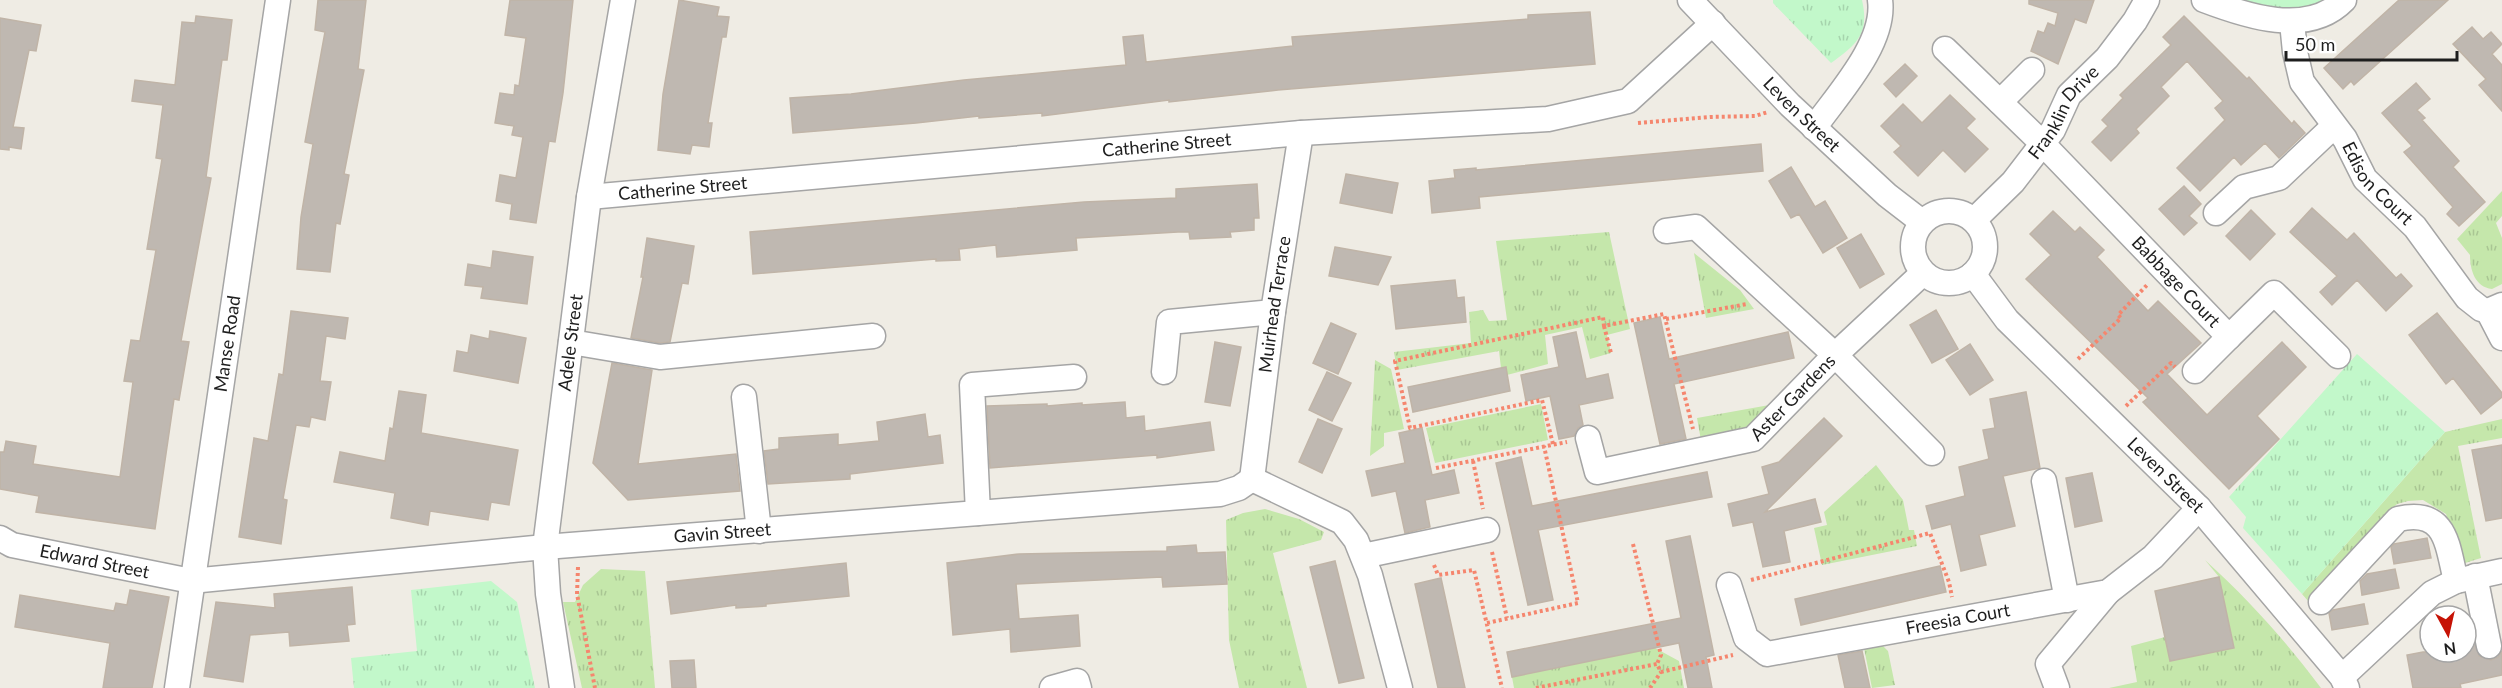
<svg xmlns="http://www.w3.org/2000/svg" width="2502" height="688" font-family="Lato,sans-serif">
<defs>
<pattern id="grass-tufts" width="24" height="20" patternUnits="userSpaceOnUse" patternTransform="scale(1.5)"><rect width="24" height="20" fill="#c5e7ab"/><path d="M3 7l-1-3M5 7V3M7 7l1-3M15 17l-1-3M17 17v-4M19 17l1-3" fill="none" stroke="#a9c693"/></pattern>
<pattern id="park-tufts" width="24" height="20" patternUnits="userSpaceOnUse" patternTransform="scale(1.5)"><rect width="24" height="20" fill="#c2f8ca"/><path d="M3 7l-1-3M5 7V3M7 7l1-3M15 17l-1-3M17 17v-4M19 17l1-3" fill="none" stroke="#a6d4ad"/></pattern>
</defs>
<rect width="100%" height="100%" fill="#efece4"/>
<path fill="url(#grass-tufts)" d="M2502,191V216L2496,223L2502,238V284L2492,289C2475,287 2470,270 2470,255L2457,239Z
M1609,232L1630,329L1607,335L1611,353L1590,359L1582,327L1545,335L1548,364L1507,375L1506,367L1501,368L1499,351L1397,370L1394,352L1471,343L1469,312L1483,310L1489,321L1507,320L1496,241Z
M1694,253L1740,290L1754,309L1706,318Z
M1375,360L1391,369L1404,429L1384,433V446L1370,456Z
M1541,404L1548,440L1435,463L1426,428Z
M1775,404L1750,436L1702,446L1697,418Z
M2502,419V438L2458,446L2481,558L2462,564L2446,514L2423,500L2408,501L2397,504L2383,517L2308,601L2302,594L2445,432Z
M1876,465L1903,500L1909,530H1914L1917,546L1822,565L1814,528L1827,525L1824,512Z
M1265,509L1299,519L1324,532L1321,540L1273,553L1307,688H1239L1229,640L1226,520L1243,513Z
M2205,560C2250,601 2284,639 2321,688H2109L2137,682L2131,646L2165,637L2170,661L2234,647L2219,577Z
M601,569L645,571L655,688H582L563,602H575L583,585Z
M1882,645L1888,651L1895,685L1872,688L1864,648Z
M1655,648L1679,661L1684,688H1514L1512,677Z"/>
<path fill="url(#park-tufts)" d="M1773,0H1862C1870,34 1856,45 1831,63L1773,3Z
M2229,0H2324L2319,4L2298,13Z
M2357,354L2445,432L2302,594L2243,528L2246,517L2229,497Z
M491,581L517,602L535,688H354L351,658L417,651L411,590Z"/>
<path fill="#bfb8b1" stroke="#c0b4a7" stroke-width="1.5" d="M318,0H366L358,69L364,70L344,174L349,175L340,224L336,223L330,272L297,269L301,217L313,144L305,142L325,32L315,30Z
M510,0H573L563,93L555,142L549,141L536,223L510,219L512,204L496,201L500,175L516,178L523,137L512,135L514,126L495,123L500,93L514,95L515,85L519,86L526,38L505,35Z
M679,0L719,7L717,16L729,17L726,37H722L708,123H712L709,147L692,145L690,154L658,150L663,94Z
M2029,0H2094L2086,23L2075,19L2058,64L2031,51L2038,31L2044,33L2048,23L2055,26L2058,13L2029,4Z
M2399,0H2448L2354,85L2351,81L2343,89L2324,68Z
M1590,12L1595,64L1278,90L1169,102V100L1042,116V113L979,118V116L916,123L793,133L790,98L851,94L964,80L1126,65L1123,37L1143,35L1146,62L1293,46L1292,37L1528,19V15Z
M196,16L232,20L227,60H222L206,177L211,178L181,341L189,342L179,400L174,399L155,529L36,512L39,496L0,489V452H4L6,441L36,446L33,464L120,477L133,382L124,381L131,340L140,341L156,250L147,249L162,159L156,158L163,105L132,101L135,80L175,85L182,22L195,23Z
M2184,16L2247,79L2249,77L2292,124L2294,121L2305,133L2279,158L2265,143L2241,165L2234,157L2200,191L2177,168L2225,120L2215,108L2223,101L2187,61L2161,87L2169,96L2136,129L2139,133L2111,161L2092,142L2108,126L2102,120L2123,98L2120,95L2171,45L2163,37Z
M0,18L41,25L36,51L29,50L13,127L24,128L21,149L9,147V150L0,149Z
M2472,27L2483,39L2491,32L2502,44L2492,54L2502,65V111L2479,85L2486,79L2453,44Z
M1905,64L1917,76L1896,97L1884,84Z
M2416,83L2430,99L2417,110L2425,118L2422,120L2459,161L2453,167L2485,202L2459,226L2447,214L2453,207L2404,152L2412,146L2382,113Z
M1950,95L1975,119L1966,128L1988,149L1965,172L1943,150L1918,176L1894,152L1901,146L1881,126L1903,104L1922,123Z
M1761,144L1763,171L1479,197L1480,208L1432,213L1429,181L1455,178L1454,170L1476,168V170Z
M1791,167L1815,207L1825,201L1847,238L1823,253L1799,214L1791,218L1769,181Z
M1346,174L1398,183L1392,213L1340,203Z
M1257,184L1259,218H1254V230L1230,232L1231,237L1190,239L1189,232H1178L1076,238L1077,250L997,257L996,245L959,249L960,260L936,261V259L753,274L750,232L1084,202L1176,198V189Z
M2184,186L2201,204L2189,216L2197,223L2184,235L2159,209Z
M2312,208L2347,240L2354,233L2396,278L2401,274L2412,286L2386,311L2357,280L2332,305L2320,292L2337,276L2290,232Z
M2251,210L2275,234L2250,260L2226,236Z
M2053,211L2075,232L2080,227L2104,250L2097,257L2148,311L2158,301L2201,343L2167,374L2207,415L2282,342L2306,367L2257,416L2279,439L2229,489L2143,402L2148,398L2026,279L2051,255L2030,234Z
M1861,234L1884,274L1860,288L1837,248Z
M647,238L694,246L688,284L682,283L670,342L660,343L631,338L643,277H641Z
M1335,247L1391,257L1378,285L1329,276Z
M493,251L533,257L527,304L481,298L483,287L465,285L468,264L491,268Z
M1455,280L1457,298L1464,297L1466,322L1396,329L1391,286Z
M1936,310L1958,349L1932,363L1910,325Z
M291,311L348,318L345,339L326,336L320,381L331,382L325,420L311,417L309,427L296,425L283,499L287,500L281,544L239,537L254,438L268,441L279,374L283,375Z
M2437,313L2502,393V397L2481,414L2453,378L2446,384L2409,335Z
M1660,317L1669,359L1788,332L1794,358L1674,384L1686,439L1660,444L1634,323Z
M1331,323L1356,334L1338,374L1313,363Z
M490,331L526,338L518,383L454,371L457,351L468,353L471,335L489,339Z
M1576,332L1586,379L1608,374L1613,398L1579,405L1583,425L1578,428L1574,436L1559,439L1550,396L1526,401L1521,375L1559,367L1553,337Z
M1215,342L1241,347L1230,406L1205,402Z
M1970,344L1993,380L1970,395L1946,360Z
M612,363L652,370L638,464L736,454L740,491L628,500L593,463Z
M1506,367L1510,391L1413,412L1408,387Z
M1327,372L1351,383L1332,421L1309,410Z
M399,391L426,395L421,433L518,450L509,505L491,502L488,520L430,511L428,525L391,518L395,493L334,482L340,452L385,461L390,428L393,429Z
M2026,392L2040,468L2003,476L2015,526L1979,535L1986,565L1961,571L1951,524L1932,529L1926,506L1965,496L1959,467L1989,459L1983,430L1995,428L1990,399Z
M1125,402L1126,418L1144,416L1145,431L1210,422L1214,450L1157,458V455L990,468L987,406L1047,404V406L1082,403V405Z
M925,414L928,437L940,435L943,463L850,474V479L768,484L764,451L779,449V438L838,434V445L879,441L877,422Z
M1824,418L1842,436L1765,512L1815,499L1821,522L1784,531L1790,562L1763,567L1753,522L1733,526L1728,504L1769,494L1762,467L1779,462Z
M1318,419L1342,429L1322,473L1299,462Z
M1422,428L1432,475L1454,470L1459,493L1425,500L1430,527L1405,533L1396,491L1372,496L1366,471L1405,463L1399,433Z
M2502,445V518L2486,521L2472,450Z
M1521,457L1532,506L1707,472L1712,497L1538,530L1553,600L1528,605L1496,463Z
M2092,473L2102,521L2075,527L2066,478Z
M1690,536L1714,655L1706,657L1712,688H1688L1679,643L1512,677L1507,652L1681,618L1666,541Z
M2427,538L2431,558L2394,564L2391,547L2394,544Z
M1196,545L1197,553L1225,552L1227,584L1163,587L1162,577L1016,584L1019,619L1078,615L1080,646L1011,652L1010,629L953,635L947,563L1019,554L1167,551V547Z
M1335,561L1364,678L1339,683L1310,567Z
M846,563L849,596L766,604V606L736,608V605L671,614L667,582Z
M1940,566L1946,592L1801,625L1795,599Z
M2395,569L2399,588L2362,595L2360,581L2367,574Z
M2219,577L2234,648L2170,661L2155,591Z
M1441,578L1465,688H1438L1415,584Z
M352,587L355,624L347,625L349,641L290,646L289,632L250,635L243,682L204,676L216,602L275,608L274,594Z
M130,590L169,597L152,688H103L110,643L15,627L20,595L114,611L116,603L127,605Z
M2364,604L2368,624L2332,630L2329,613L2333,610Z
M2471,626L2479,656L2491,660L2498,657L2502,651V675L2460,684L2461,688H2413L2407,655L2423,652H2466V627Z
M1862,651L1870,688H1845L1838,655Z
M694,660L696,688H672L670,661Z"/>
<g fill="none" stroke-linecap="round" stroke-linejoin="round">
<g stroke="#a5a5a5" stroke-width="27">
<g id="minor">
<path id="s1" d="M1690,0L1790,105L1887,195L1922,222"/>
<path d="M2204,0C2246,16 2308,37 2344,0"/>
<path id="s2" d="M2292,22L2295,52L2302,82L2345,139L2365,179L2415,227L2467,298L2481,309L2488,311L2502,305"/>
<path id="s3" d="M1945,49L2043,144L2229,337L2274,293L2338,356"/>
<path d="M2000,102L2032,70"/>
<path d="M1814,128C1838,94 1886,43 1880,0"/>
<path id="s4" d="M589,197L1301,133L1548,119L1628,101L1713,23"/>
<circle cx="1949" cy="247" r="36"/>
<path d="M2216,213L2244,187L2279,178L2334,126"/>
<path id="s5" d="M1974,220L2013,182L2053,130L2069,95L2107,58L2135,21L2147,0"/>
<path d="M1666,231L1696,227L1835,355L1932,453"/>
<path id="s6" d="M1973,274L2007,320L2199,508L2342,677L2347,688"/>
<path d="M2488,311L2502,338"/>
<path d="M571,342L660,357L873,336"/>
<path d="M2195,371L2229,337"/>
<path d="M1164,372L1169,322L1273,312"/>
<path d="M744,397L759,531"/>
<path id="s7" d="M1588,438L1597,472L1753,439L1835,355L1923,273"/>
<path id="s8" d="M1252,479L1273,312L1301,133"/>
<path d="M1252,479L1342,522L1356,540L1370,575L1400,688"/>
<path d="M2044,481L2067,600"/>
<path d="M978,513L972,385L1074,377"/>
<path id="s9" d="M0,538L12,545L191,581L545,547L1220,494L1239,488L1252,479"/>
<path d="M1363,556L1487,530"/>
<path d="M2475,576L2489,646"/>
<path id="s10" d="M1729,585L1746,638L1767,654L2108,592L2153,557L2199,508"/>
<path d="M2321,602L2398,519C2447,508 2447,545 2456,581"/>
<path d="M2342,677L2432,593L2456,581L2502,571"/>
<path id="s11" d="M177,688L278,0"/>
<path id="s12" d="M562,688L548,594L545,547L589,197L623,0"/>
<path d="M1052,688L1077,681L1079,688"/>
<path d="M2057,688L2048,664L2108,592"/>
</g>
</g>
<path stroke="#f5866e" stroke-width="4" stroke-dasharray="3 3" stroke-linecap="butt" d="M1638,123L1710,117L1755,116L1768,112
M1666,319L1747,304
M1604,326L1611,353
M2078,359L2121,318L2118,315L2148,284
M2126,406L2171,363L2175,367
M1553,444L1542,400L1410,428L1395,361L1603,317L1604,326L1664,314L1693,429
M1473,461L1483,509
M1436,468L1567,442
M1633,544L1661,655L1657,664
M1492,552L1507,618
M1434,565L1438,575L1474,570L1502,688
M578,567L577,594L595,688
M1751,580L1930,533L1949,582L1952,597
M1487,623L1578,603L1544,446
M1536,688L1657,664L1661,672L1733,655
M1650,688L1661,672"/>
<use href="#minor" stroke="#fff" stroke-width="24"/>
</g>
<g text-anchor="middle" stroke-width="5" stroke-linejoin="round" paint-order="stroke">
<g font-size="18" fill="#1e1e1e" stroke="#fff">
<text dy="6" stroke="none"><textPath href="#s5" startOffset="141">Franklin Drive</textPath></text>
<text dy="6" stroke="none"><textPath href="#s1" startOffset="160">Leven Street</textPath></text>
<text dy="6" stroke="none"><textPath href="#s4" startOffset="580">Catherine Street</textPath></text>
<text dy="6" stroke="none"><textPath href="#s2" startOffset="188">Edison Court</textPath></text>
<text dy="6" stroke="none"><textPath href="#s4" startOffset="94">Catherine Street</textPath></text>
<text dy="6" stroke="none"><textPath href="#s3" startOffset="328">Babbage Court</textPath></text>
<text dy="6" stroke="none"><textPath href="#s8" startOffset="176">Muirhead Terrace</textPath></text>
<text dy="6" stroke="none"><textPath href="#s12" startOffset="348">Adele Street</textPath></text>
<text dy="6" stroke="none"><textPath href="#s11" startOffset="348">Manse Road</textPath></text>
<text dy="6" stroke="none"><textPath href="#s7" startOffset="252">Aster Gardens</textPath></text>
<text dy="6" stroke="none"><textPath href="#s6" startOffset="279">Leven Street</textPath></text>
<text dy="6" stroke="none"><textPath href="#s9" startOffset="730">Gavin Street</textPath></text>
<text dy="6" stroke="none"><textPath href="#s9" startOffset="98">Edward Street</textPath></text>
<text dy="6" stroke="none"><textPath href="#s10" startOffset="276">Freesia Court</textPath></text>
</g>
</g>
<g transform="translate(2448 634) rotate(172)"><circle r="28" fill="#ffffff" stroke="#a5a5a5" stroke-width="1.5"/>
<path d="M0-4.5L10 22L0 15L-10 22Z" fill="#c61306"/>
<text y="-9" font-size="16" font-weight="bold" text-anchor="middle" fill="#1e1e1e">N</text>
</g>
<path d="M2286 51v9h171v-9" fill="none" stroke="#1e1e1e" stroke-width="3"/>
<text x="2295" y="51" font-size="18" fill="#1e1e1e" stroke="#ffffff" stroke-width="4.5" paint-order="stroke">50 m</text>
</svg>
